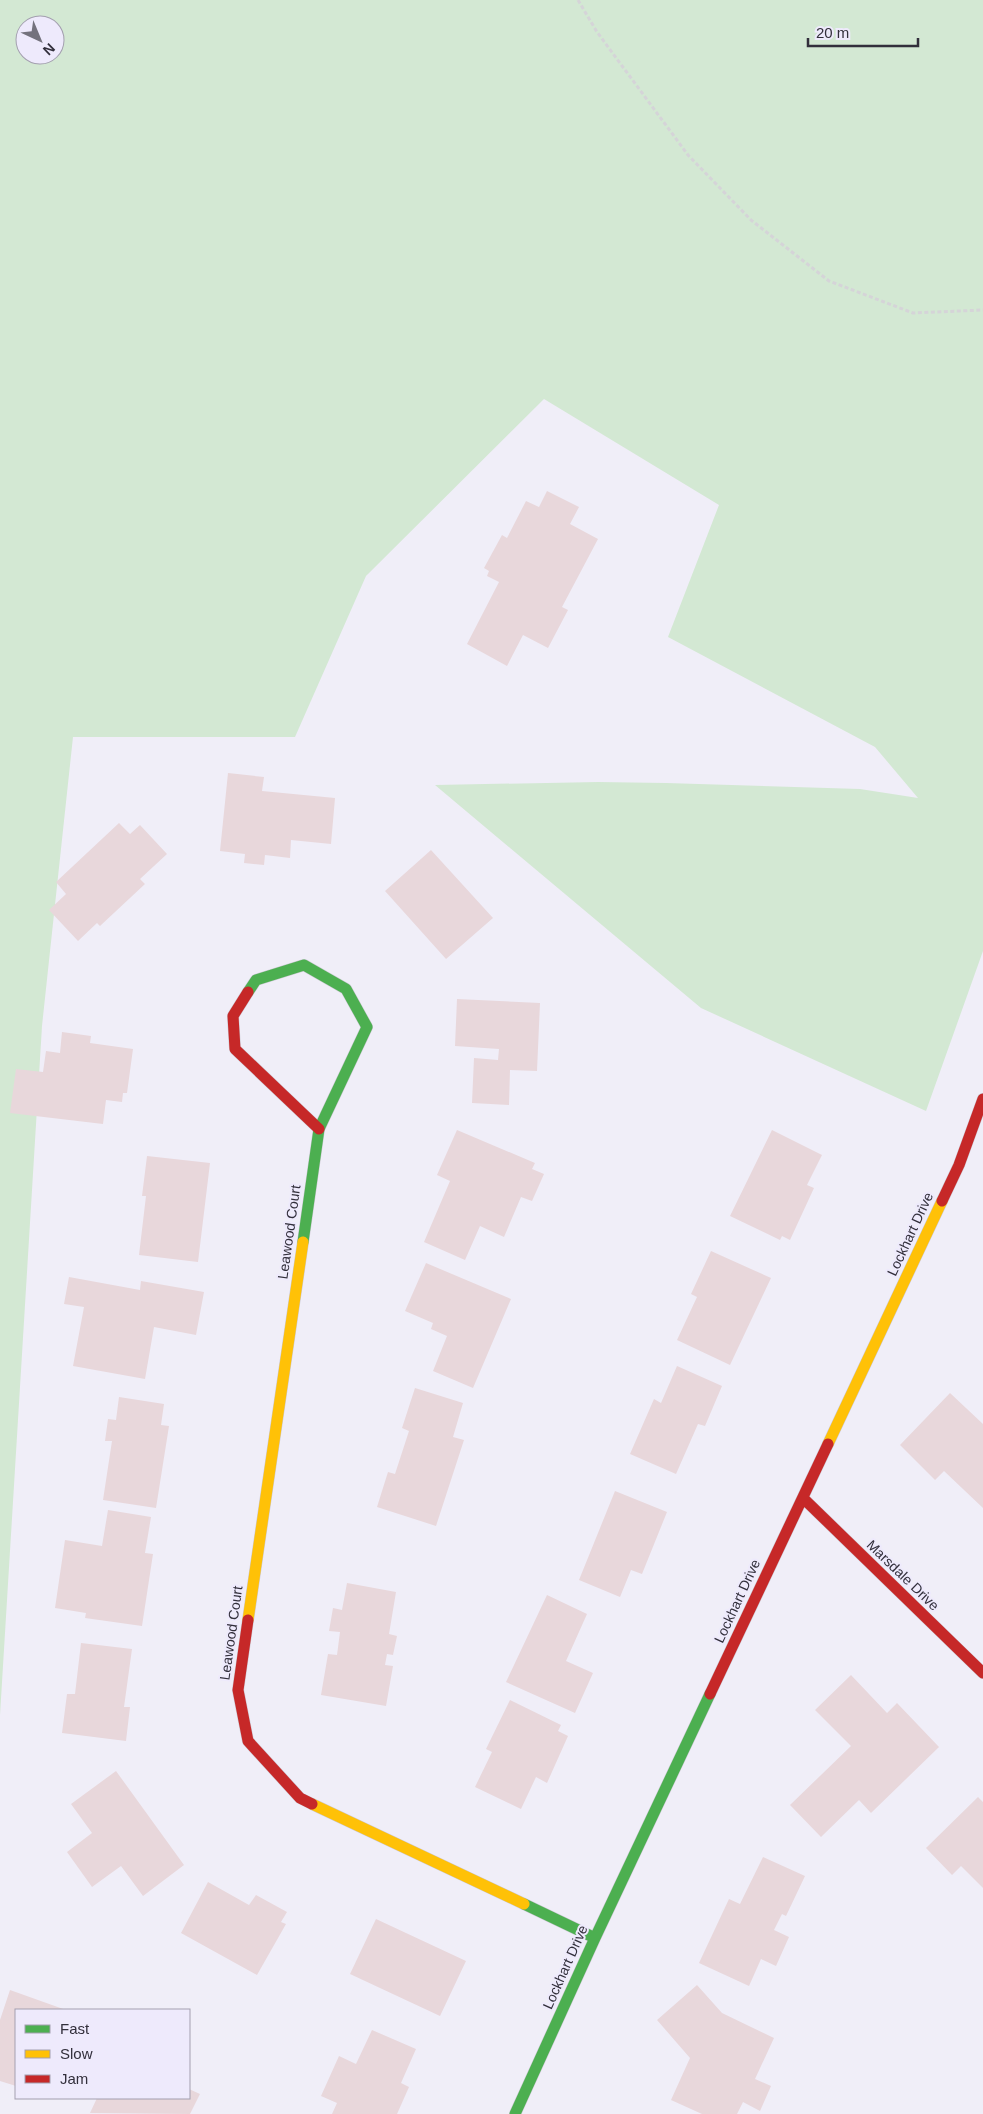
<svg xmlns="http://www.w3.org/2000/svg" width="983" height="2114" font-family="Helvetica,sans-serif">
<rect width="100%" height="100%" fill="#f0eef8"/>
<path fill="#d3e8d3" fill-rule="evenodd" d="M0,0H983V951L926,1111L701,1008L435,785L598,782L666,783L860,789L918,798L875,747L668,637L719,505L544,399L366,576L295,737H73L42,1026L0,1715ZM25,25H55V55H25Z"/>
<path fill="#e8d7db" d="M547,491L579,507L570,524L598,539L562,607L568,610L548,648L523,635L507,666L467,644L499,582L487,576L489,571L484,568L502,535L507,538L526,501L539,507Z
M228,773L264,777L262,791L335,798L331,844L291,840L290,858L265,855L264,865L244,863L245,854L220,851Z
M119,823L130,834L140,825L167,854L140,879L145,884L100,926L97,923L78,941L49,910L66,894L56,882Z
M431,850L493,918L446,959L385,891Z
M457,999L540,1003L537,1071L510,1070L509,1105L472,1103L474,1058L498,1060L499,1049L455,1046Z
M62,1032L91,1036L90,1043L133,1049L127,1093H123L122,1102L106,1100L103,1124L10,1113L16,1069L43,1072L46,1051L60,1053Z
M457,1130L535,1163L532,1169L544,1174L532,1201L521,1197L504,1237L480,1226L465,1260L424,1242L450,1181L437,1175Z
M772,1130L822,1155L807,1185L814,1188L790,1240L782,1236L780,1240L730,1216Z
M147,1156L210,1163L198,1262L139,1255L146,1196H142Z
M711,1251L771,1278L730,1365L677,1340L697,1297L691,1294Z
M426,1263L511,1299L473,1388L433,1371L447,1336L431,1329L433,1323L405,1311Z
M69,1277L140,1290L141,1281L204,1292L196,1335L154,1327L145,1379L73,1366L84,1307L64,1304Z
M677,1366L722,1386L705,1426L698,1424L676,1474L630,1454L654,1399L661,1403Z
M415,1388L463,1403L453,1437L464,1440L436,1526L377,1507L388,1472L395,1474L409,1431L402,1428Z
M950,1393L983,1424V1508L944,1471L935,1480L900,1445Z
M119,1397L164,1404L161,1425L169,1426L156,1508L103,1500L112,1441H105L108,1419L116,1420Z
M615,1491L667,1512L642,1574L631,1570L620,1597L579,1580Z
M108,1510L151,1517L145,1553L153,1554L142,1626L85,1618L86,1613L55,1608L65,1540L102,1546Z
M347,1583L396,1592L389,1634L397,1636L393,1655L387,1654L385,1665L393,1666L386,1706L321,1695L328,1654L337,1655L340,1632L329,1631L333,1608L342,1610Z
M547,1595L587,1614L566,1661L593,1673L575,1713L506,1682Z
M81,1643L132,1649L124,1707H130L126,1741L62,1733L67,1694H75Z
M851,1675L887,1713L897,1703L939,1747L871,1813L859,1800L821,1837L790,1805L851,1746L815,1710Z
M510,1700L561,1725L558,1731L568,1736L547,1783L536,1777L521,1809L475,1787L492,1752L486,1749Z
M116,1771L184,1865L143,1896L121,1866L92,1887L67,1852L92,1833L71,1804Z
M978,1797L983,1802V1888L961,1866L952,1875L926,1848Z
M763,1857L805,1876L786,1916L782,1914L774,1930L789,1937L776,1966L761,1959L749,1986L699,1963L729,1899L740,1904Z
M208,1882L249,1905L256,1895L287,1912L281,1922L286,1924L257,1975L181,1933Z
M376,1919L466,1961L440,2016L350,1974Z
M697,1985L722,2013L774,2038L755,2079L771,2086L760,2111L743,2102L737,2114H702L671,2100L690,2058L657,2020Z
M10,1990L66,2010H16V2086L0,2081V2020Z
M372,2030L416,2049L401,2083L409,2087L397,2114H332L337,2103L321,2096L339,2056L356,2064Z
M189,2089L200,2094L190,2114L90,2113L97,2098H189Z"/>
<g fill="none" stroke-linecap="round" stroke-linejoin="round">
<g stroke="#ccc9d3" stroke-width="12">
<path id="fast" d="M248,992L256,980L304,965L346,989L367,1027L319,1129L303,1242
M524,1904L595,1938
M515,2114L595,1938L710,1694"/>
</g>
<g stroke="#ccc9d3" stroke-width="12">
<path id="slow" d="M828,1444L942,1201
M248,1620L303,1242
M312,1804L524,1904"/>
</g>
<g stroke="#ccc9d3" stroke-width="12">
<path id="jam" d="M248,992L233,1016L235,1049L319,1129
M942,1201L959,1165L983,1099
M803,1498L983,1673
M248,1620L238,1690L248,1741L300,1798L312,1804
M710,1694L828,1444"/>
</g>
<path stroke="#d5d4d8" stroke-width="3" stroke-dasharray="4 2.5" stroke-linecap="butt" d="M578,0L597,32L688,155L751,220L829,281L913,313L983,310"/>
<use href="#fast" stroke="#4caf50" stroke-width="11"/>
<use href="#slow" stroke="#ffc107" stroke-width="11"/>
<use href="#jam" stroke="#c62828" stroke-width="11"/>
</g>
<g text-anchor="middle" stroke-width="4" stroke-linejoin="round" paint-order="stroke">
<g font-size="14" fill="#322f3b" stroke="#eeeafc">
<text transform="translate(289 1232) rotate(-82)" y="5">Leawood Court</text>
<text transform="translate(910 1234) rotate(-65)" y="5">Lockhart Drive</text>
<text transform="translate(903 1575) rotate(44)" y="5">Marsdale Drive</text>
<text transform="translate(737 1601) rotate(-65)" y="5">Lockhart Drive</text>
<text transform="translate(231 1633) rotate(-82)" y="5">Leawood Court</text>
<text transform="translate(565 1967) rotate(-66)" y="5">Lockhart Drive</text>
</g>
</g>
<rect x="15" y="2009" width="175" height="90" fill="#eeeafc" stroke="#a39faf"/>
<rect x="25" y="2025" width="25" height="8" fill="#4caf50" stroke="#a39faf"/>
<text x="60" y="2034" font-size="15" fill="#322f3b">Fast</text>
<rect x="25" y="2050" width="25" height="8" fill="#ffc107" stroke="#a39faf"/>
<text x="60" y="2059" font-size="15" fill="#322f3b">Slow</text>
<rect x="25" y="2075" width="25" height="8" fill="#c62828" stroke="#a39faf"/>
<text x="60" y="2084" font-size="15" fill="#322f3b">Jam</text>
<g transform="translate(40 40) rotate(136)"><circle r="24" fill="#eeeafc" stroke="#a39faf"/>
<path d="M0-4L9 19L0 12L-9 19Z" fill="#74727d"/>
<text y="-8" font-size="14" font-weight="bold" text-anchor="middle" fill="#322f3b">N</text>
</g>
<path d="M808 38v8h110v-8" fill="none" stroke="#322f3b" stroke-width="2.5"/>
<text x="816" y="38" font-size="15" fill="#322f3b" stroke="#eeeafc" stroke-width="4" paint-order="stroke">20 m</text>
</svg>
